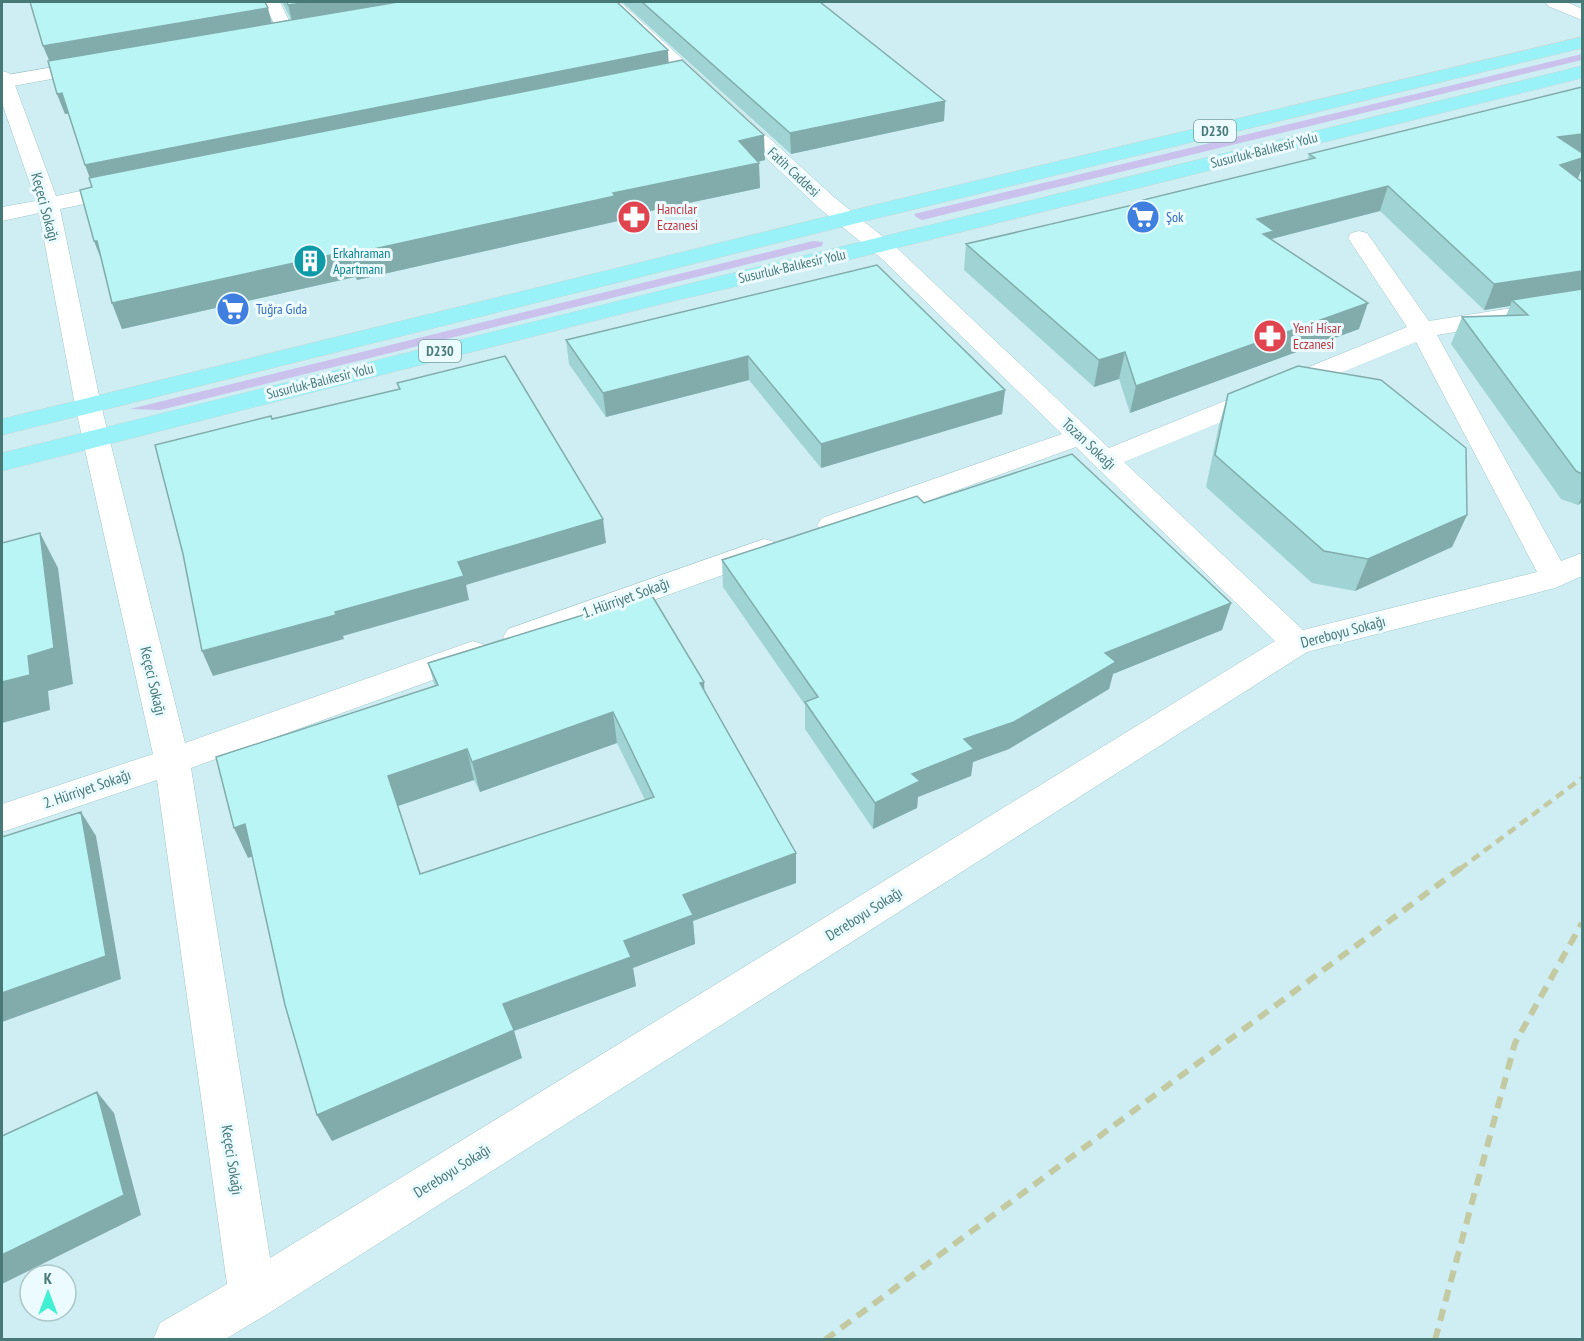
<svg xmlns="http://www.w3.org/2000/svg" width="1584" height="1341" font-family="'PT Sans Narrow',sans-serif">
<rect width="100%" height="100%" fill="#e4f8fe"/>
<path fill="#cfeef3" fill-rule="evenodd" d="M2,2H1582V1339L2,1340ZM30,1275H66V1311H30Z"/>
<path fill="#cac1ed" d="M1582,54V60L922,220L916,217L914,214Z
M813,241L823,242L822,246L160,410L130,409Z"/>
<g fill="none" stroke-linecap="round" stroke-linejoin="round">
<g stroke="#a1c7c9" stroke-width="1">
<path id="minor" d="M264,2H280L295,33L292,37H280Z
M602,2H620L835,198L898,249L1109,448L1407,327L1348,238L1351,233L1359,231L1367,233L1429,321L1582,297V311L1437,335L1561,561L1582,553V576L1555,588L1307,652L269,1313L224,1340H153L160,1323L227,1284L157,780L2,832V804L153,754L75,405L39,213L2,221V207L36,201L2,103V71L9,73L12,77L56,196L126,182L134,184L137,189L134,194L60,209L101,405L185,743L473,641L485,645L489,653L485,661L191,768L270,1258L1275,641L1076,447L842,532L832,535L822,532L817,525L822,518L1062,434L882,259L819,208ZM1416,342L1537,572L1303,630L1124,462Z
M1545,2H1567L1582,9V20L1548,6Z
M764,539L775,542L779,549L775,556L530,645L519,648L508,645L503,637L508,629Z"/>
</g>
<g stroke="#a1c7c9" stroke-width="1">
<path id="tertiary" d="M94,60L101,62L103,66L101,70L2,88V76Z"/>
</g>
<g stroke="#c8d7d6" stroke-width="1">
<path id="trunk" d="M1582,37V48L874,219L2,435V419L874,205Z
M1582,66V78L832,264L665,303L2,471V453C528,322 1055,195 1582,66Z"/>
</g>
<use href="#minor" fill="#fff" fill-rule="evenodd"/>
<use href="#tertiary" fill="#fff" fill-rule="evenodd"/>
<use href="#trunk" fill="#98f2f7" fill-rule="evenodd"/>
<path stroke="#c3c9a1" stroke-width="4.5" stroke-dasharray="9 6" stroke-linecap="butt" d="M1460,869L1582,778"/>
<path stroke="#c3c9a1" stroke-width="6" stroke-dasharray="12 8" stroke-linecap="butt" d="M825,1340L1462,867
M1435,1340L1515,1043L1582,923"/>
</g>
<path fill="#a0d3d3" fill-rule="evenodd" d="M282,2H617L669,62L765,160L758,162L760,188L617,218L618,221L357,280L355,277L122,329L112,303L101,259L94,241L92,187L90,178L68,114H65L57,94L272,23L291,20Z
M622,2H820L945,101L944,121L791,154Z
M1309,154L1578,178L1582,182V502L1578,505L1561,499L1451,344L1462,317L1506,316L1510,306L1484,310L1380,211L1272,239L1359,329L1130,413L1119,379L1094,387L964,270L966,244L1143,202V200L1308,160Z
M877,265L1005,390L1002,414L821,468L749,380L606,417L569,364L566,340Z
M1228,394L1467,515L1452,547L1355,591L1312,583L1206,487L1219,425Z
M924,503L1231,603L1222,630L1113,674L1109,689L1009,749L973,762L971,776L918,797L917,808L873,829L805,729V705L723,587L722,560Z
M428,663L704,691L796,883L693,921L695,944L633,968L636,986L514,1031L522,1058L332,1141L317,1115L252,856L248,858L435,686ZM617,743L645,800L421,874L398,806L474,780L480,792Z"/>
<path fill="#82acac" d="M310,2H428L293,24L288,5Z
M268,8L273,28L51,65L43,46Z
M668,50L669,70L93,186L85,165Z
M62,93L70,113L65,114L57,94Z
M945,101L944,121L791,154L790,133Z
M1582,134V157L1558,137Z
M764,135L765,160L740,166L739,141Z
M1582,158V168L1577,181L1560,165Z
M759,163L760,188L617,218L618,221L357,280L351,254L613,193Z
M1388,186L1380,211L1271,239L1267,256L1257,219Z
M94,241H97L105,268Z
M349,251L355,277L122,329L112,303Z
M1582,271V295L1512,300L1510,306L1484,310L1494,284Z
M1368,303L1359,329L1130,413L1136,386Z
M1125,352L1119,379L1094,387L1099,360Z
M748,356L749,380L606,417L603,393Z
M1005,390L1002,414L821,468V444Z
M1582,496V502L1578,505Z
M1467,515L1452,547L1355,591L1368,559Z
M603,519L606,543L466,585L469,600L343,636L335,612L458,562Z
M40,533L58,568L73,684L48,691L50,710L2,723V682Z
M1231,603L1222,630L1113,674L1109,689L1009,749L973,762L971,776L918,797L917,808L873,829L875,803L912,774L964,739L1105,653Z
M336,615L344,639L213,676L202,651Z
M704,682L706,712L700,683Z
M613,712L617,743L480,792L472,762Z
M467,749L474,780L398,806L388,776Z
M81,812L96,836L121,979L2,1022V993Z
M245,824L259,854L248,858L234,828Z
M796,853V883L693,921L695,944L633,968L636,986L514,1031L522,1058L332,1141L317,1115L503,1004L624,941L683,895Z
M97,1092L114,1113L141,1215L2,1284V1255Z"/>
<path fill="#baf5f5" stroke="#82acac" stroke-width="1.5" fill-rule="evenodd" d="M30,2H265L268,8L43,46Z
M287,2H310L288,5Z
M398,2H617L668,50L85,165L62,93L57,94L48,61Z
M642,2H820L945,101L790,133Z
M682,60L764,135L739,141L759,163L613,193L615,196L351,254L349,251L112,303L97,241H94L80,190L92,187L89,178Z
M1582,87V134L1558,137L1582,153V158L1560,165L1582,182V271L1494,284L1388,186L1257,219L1274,231L1263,234L1368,303L1136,386L1125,352L1099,360L966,244L1146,202L1143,200L1315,158L1309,154Z
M877,265L1005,390L821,444L748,356L603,393L566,340Z
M1582,289V474L1576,471L1462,317L1528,315L1512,300Z
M505,356L603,519L458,562L464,576L335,612L336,615L202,651L183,554L155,445L271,416L272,419L400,389L397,383Z
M1298,366L1381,380L1466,448L1467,515L1368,559L1324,551L1215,455L1228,394Z
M1072,454L1231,603L1105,653L1116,662L1014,722L964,739L974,749L912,774L920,781L875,803L805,702L818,697L722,560L917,496L924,503Z
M40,533L54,648L28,656L30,675L2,682V543Z
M651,594L704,682L700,683L796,853L683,895L693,915L624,941L631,957L503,1004L514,1030L317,1115L285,1005L245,824L234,828L216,757L438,685L428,663ZM613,712L654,797L420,874L388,776L467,749L472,762Z
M81,812L106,956L2,993V837Z
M97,1092L124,1195L2,1255V1136Z"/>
<defs>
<g id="pharmacy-disc" transform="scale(1.725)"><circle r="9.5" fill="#e0444e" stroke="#ecfbff"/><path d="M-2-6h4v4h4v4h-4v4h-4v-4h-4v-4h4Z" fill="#fff"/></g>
<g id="supermarket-disc" transform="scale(1.725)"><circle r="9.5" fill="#3f7fe0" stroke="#ecfbff"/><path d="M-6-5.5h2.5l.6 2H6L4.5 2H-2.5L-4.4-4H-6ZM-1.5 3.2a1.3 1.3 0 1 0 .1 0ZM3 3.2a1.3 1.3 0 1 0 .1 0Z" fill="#fff"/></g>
<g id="building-disc" transform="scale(1.725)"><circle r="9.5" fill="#0f9aa8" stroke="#ecfbff"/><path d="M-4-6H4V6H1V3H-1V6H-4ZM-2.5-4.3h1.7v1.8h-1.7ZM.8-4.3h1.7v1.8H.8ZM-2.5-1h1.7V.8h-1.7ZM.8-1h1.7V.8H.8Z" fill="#fff"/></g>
</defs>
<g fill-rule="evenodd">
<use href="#pharmacy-disc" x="634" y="217"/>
<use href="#supermarket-disc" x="1143" y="217"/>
<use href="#building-disc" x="310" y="261"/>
<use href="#supermarket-disc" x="233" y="309"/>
<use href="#pharmacy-disc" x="1270" y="336"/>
</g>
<g text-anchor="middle" stroke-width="6" stroke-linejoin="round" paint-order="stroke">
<g fill="#ecfbff" stroke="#78a0a0" stroke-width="1.5">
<rect x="1194" y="120" width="42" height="22" rx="4.5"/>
<rect x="419" y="340" width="42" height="22" rx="4.5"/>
</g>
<g font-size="14" font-weight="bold" fill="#477977">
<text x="1215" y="136">D230</text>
<text x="440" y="356">D230</text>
</g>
<g font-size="14" fill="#477977" stroke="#ecfbff">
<text transform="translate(1264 150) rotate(-14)" y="5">Susurluk-Balıkesir Yolu</text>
<text transform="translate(794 172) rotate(43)" y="5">Fatih Caddesi</text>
<text transform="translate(792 266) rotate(-13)" y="5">Susurluk-Balıkesir Yolu</text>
<text transform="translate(320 381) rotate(-14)" y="5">Susurluk-Balıkesir Yolu</text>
</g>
<g font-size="14" fill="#be3a42" stroke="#ecfbff" text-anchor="start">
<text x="657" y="214">Hancılar<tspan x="657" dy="16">Eczanesi</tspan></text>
<text x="1293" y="333">Yeni Hisar<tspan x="1293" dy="16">Eczanesi</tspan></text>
</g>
<g font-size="14" fill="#366cbe" stroke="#ecfbff" text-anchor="start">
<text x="1166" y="222">Şok</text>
<text x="256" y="314">Tuğra Gıda</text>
</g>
<g font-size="14" fill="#0d838f" stroke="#ecfbff" text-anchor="start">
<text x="333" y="258">Erkahraman<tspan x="333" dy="16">Apartmanı</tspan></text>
</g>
<g font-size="15" fill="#477977" stroke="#ecfbff">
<text transform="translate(45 207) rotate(75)" y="5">Keçeci Sokağı</text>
<text transform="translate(1089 444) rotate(43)" y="5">Tozan Sokağı</text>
<text transform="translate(626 598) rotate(-20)" y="5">1. Hürriyet Sokağı</text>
<text transform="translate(1343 632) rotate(-15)" y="5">Dereboyu Sokağı</text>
<text transform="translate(153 681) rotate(77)" y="5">Keçeci Sokağı</text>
<text transform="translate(87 789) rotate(-19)" y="5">2. Hürriyet Sokağı</text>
<text transform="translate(864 914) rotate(-32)" y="5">Dereboyu Sokağı</text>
<text transform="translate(232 1160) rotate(81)" y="5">Keçeci Sokağı</text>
<text transform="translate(452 1171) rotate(-32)" y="5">Dereboyu Sokağı</text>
</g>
</g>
<rect width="1584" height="1341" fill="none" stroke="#477977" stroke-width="6"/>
<g transform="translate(48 1293)"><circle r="28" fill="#ecfbff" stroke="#aac7c9" stroke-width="1.5"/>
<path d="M0-4.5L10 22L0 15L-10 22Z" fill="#41f0d2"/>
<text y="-9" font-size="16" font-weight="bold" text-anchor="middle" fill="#477977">K</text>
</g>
</svg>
